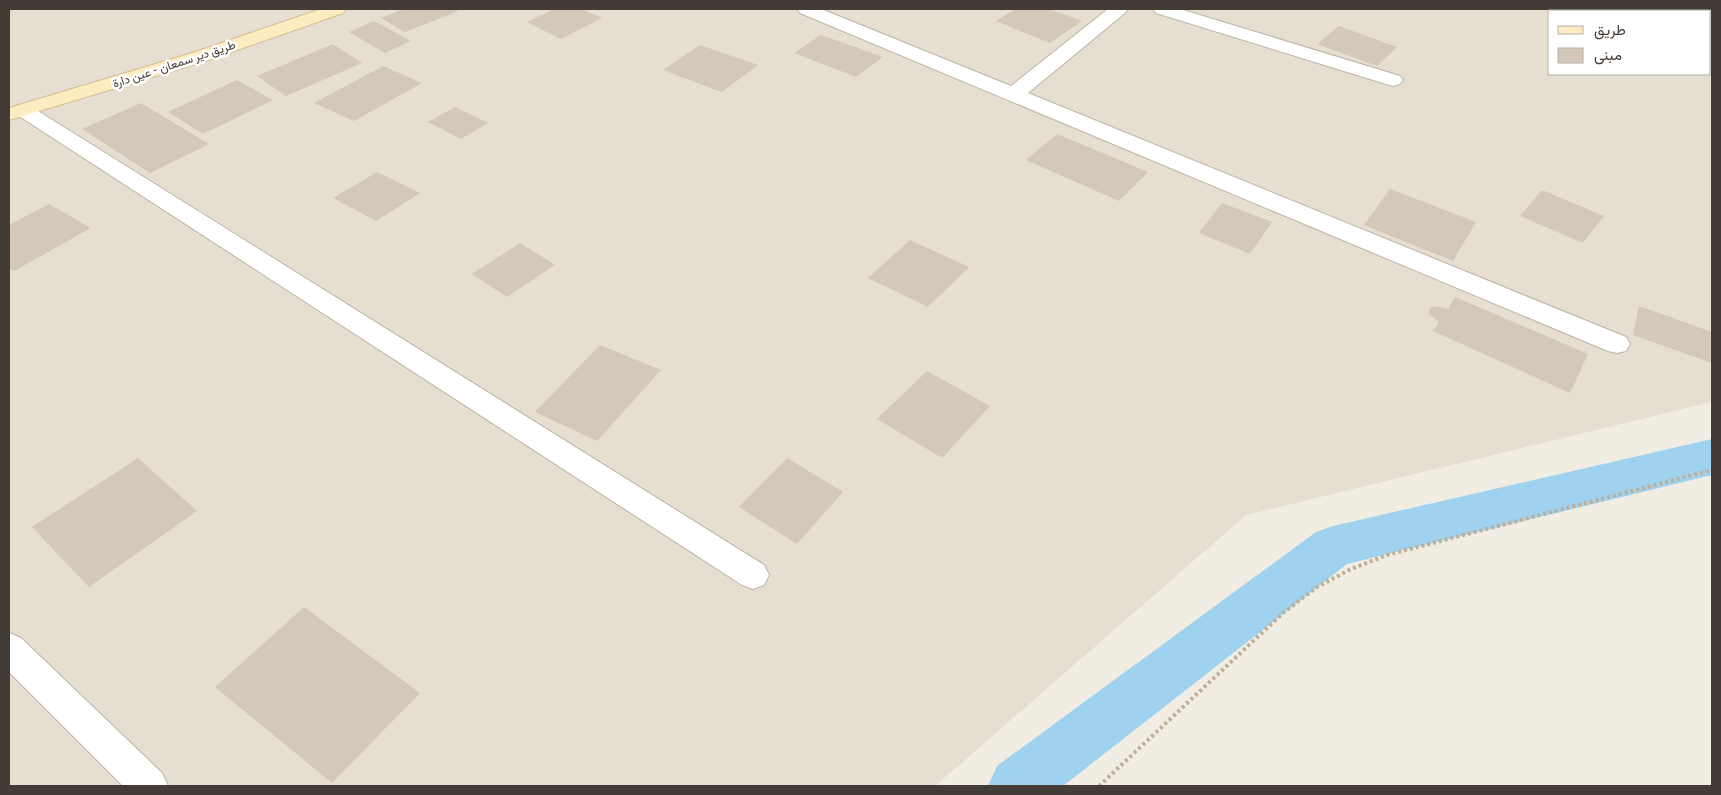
<svg xmlns="http://www.w3.org/2000/svg" width="1721" height="795" font-family="Manrope,Vazirmatn,sans-serif">
<rect width="100%" height="100%" fill="#f1ede3"/>
<path fill="#e5ded1" d="M9,9H1686L1690,11H1550V74H1710V22L1712,24V402L1246,515L935,786H9Z"/>
<g fill="none" stroke-linecap="round" stroke-linejoin="round">
<path fill="#9fd2ef" fill-rule="evenodd" d="M1712,439V475L1347,564L1063,786H988L997,766L1316,532L1333,526Z"/>
</g>
<path fill="#d3c8b9" d="M404,9H455L458,11L405,32L381,18Z
M554,9H581L602,18L561,39L527,22Z
M1015,9H1049L1082,21L1050,43L996,21Z
M374,21L411,41L385,53L349,32Z
M1339,26L1397,47L1377,66L1317,44Z
M821,35L883,57L856,77L794,53Z
M333,44L362,63L286,96L257,76Z
M700,45L726,54L758,65L722,92L663,70Z
M383,66L422,83L354,121L314,103Z
M237,80L273,100L203,134L168,112Z
M141,103L209,144L150,173L82,129Z
M455,107L488,123L461,139L428,122Z
M1057,134L1148,172L1119,201L1026,160Z
M377,172L420,193L376,221L333,198Z
M1390,189L1476,222L1453,261L1364,225Z
M1542,190L1604,216L1583,243L1520,216Z
M1222,203L1272,222L1250,254L1199,233Z
M49,204L91,228L14,271L9,268V225Z
M910,240L969,267L928,307L868,278Z
M520,243L555,265L507,297L472,274Z
M1455,297L1588,354L1570,393L1433,331L1439,322L1429,314V309L1434,306L1448,309Z
M1639,306L1712,332V363L1633,335Z
M600,345L661,370L597,441L535,412Z
M927,371L990,406L942,458L877,419Z
M138,458L197,511L89,587L32,527Z
M787,458L843,492L797,544L739,507Z
M304,607L420,693L332,783L215,687Z"/>
<g fill="none" stroke-linecap="round" stroke-linejoin="round">
<g stroke="#bdb4a6" stroke-width="2">
<path id="street" d="M797,9H821L1011,86L1108,9H1128L1125,13L1028,93L1626,337L1630,344L1626,351L1617,353L1608,351L800,13Z
M1153,9H1180L1400,76L1403,80L1400,84L1393,86L1386,84L1156,13Z
M23,104L30,106L764,565L769,575L764,585L753,589L742,585L16,114L13,110L16,106Z
M9,633L21,638L162,773L168,786H123L9,672Z"/>
</g>
<g stroke="#d2be93" stroke-width="2">
<path id="secondary" d="M321,9H346L343,13L206,61L9,120V108L192,53Z"/>
</g>
<path stroke="#beaf98" stroke-width="4" stroke-dasharray="3 3" stroke-linecap="butt" d="M1099,786L1283,613L1317,587L1351,569L1387,555L1712,470"/>
<use href="#street" fill="#fff" fill-rule="evenodd"/>
<use href="#secondary" fill="#feecc1" fill-rule="evenodd"/>
</g>
<g text-anchor="middle" stroke-width="5" stroke-linejoin="round" paint-order="stroke">
<g font-size="12" fill="#433c34" stroke="#fff">
<text transform="translate(174 64) rotate(-18)" y="4">طريق دير سمعان - عين دارة</text>
</g>
</g>
<rect width="1721" height="795" fill="none" stroke="#433c34" stroke-width="20"/>
<rect x="1548" y="10" width="162" height="65" fill="#ffffff" stroke="#b4b1ae"/>
<rect x="1558" y="26" width="25" height="8" fill="#feecc1" stroke="#b4b1ae"/>
<text x="1594" y="35" font-size="15" fill="#433c34">طريق</text>
<rect x="1558" y="48" width="25" height="15" fill="#d3c8b9" stroke="#b4b1ae"/>
<text x="1594" y="60" font-size="15" fill="#433c34">مبنى</text>
</svg>
